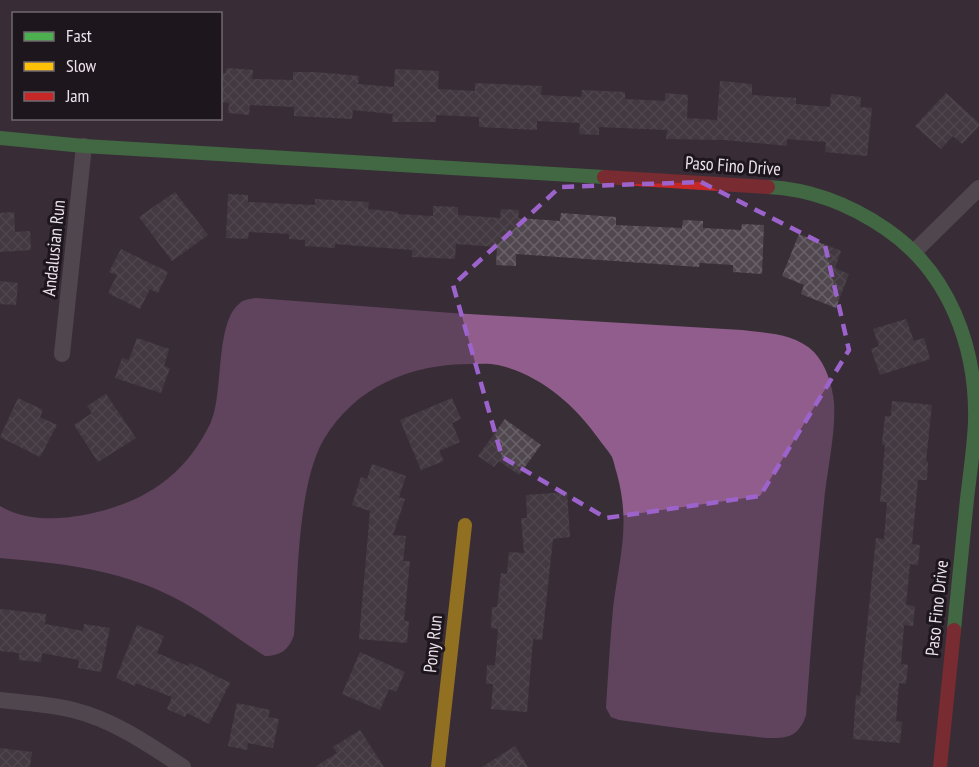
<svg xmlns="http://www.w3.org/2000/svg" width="979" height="767" font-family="'PT Sans Narrow',sans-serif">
<defs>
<pattern id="building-cross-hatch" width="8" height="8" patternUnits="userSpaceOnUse" patternTransform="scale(1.5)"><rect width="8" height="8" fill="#50484e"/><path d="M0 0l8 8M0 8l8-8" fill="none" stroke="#696268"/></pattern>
</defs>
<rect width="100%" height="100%" fill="#382e36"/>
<path fill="#915d8d" d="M256,298L452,313L742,330C766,333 795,333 814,352C826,365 832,384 834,402C836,434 827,469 824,502C817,572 811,643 806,715C803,725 797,735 785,737C771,740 753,736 739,735C698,731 659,725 619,720L611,717L606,708C608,675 610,642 613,609C619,558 631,526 617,474C615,468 614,462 612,457C608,450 602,444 598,438C574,404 539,374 498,365C489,363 479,364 470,364C411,364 356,386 324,439C297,485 298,581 294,635C289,650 280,656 265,656C233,636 204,612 171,596C118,569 58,563 0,558V506C24,521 57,520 84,515C142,504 185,477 211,422C224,392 215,324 239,304C244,299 250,299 256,298Z"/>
<path fill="url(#building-cross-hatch)" d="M227,68L253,70L252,79L293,80V72H315L359,76L358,84L394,87L395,69L439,71L438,89L475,91V83L542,86L541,95L581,97L582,90L625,92V99L665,101V93L688,95L687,118L717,120L720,81L752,84V95L796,98V104L830,107L831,94L861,97L860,107L872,108L867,156L825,152L826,142L787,139V146L725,140L666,139L667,130L599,127V135L579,134L580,123L537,121V130L499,128L479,127V117L436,115V122H392L393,114L353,110L352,119L294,116V107L250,105L249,115L228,113L229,103L220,102V73H226Z
M946,93L979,123V126L962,144L953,136L941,149L915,126Z
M175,192L208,235L172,261L139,217Z
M228,194L248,195V202L315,205V199L369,202L368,209L398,212V214L433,216V206L458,207V215L500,218L501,209L519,210L518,218L560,221L561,213L616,217V225L658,227L682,228L683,220L703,221V228L741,230L742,224L764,225L762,274L733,272V265L700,263L699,267L516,254V266L496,265L497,247L456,244L455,259L412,257V250L335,244V248L305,246V240L289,239V234L249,232L248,239L226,238Z
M14,212L15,232L30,231L31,250L0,252V213Z
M799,234L841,251L835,268L849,274L836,308L801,294L804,285L782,276Z
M121,249L168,272L158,293L150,289L140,309L108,293L117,275L109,272Z
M0,281L18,283L16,305L0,304Z
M906,319L914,341L924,338L930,359L880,375L871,349L879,346L873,329Z
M137,338L169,349L164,366L170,368L161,393L115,378L122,358L129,360Z
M106,394L136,438L98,462L74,425L92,413L87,406Z
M18,398L43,410L40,417L57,425L40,457L0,437Z
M452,398L461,419L452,423L460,442L439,451L444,461L421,470L400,420Z
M892,401L932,405L926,461L928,462L927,480H918L912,544L920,545L918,565L910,564L906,605L915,606L913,626L904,625L901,664L908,665L906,684L899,683L896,721L902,722L900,743L853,739L856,695L860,696L876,538L884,539L887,502H880L885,445L882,444L885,416H891Z
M505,419L541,445L519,475L499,461L494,467L478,456Z
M372,464L406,476L399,497L405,499L393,535L406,536L403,561H410L404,621H409L407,643L359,639L370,511L352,505L361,477L367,479Z
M567,492L570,537L553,539L542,640L533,639L527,712L491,709L493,684H486L487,665H495L498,629L491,628L492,607H497L501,573L507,574L509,552L524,553L521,518H527L526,495Z
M0,609L46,614L45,624L83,631L84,624L110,628L101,672L78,668L79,660L42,653L41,662L19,660V653L0,651Z
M137,625L164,636L157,653L188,666L190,663L230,683L209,724L187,713L185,717L167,709L172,697L136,683L135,686L116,678Z
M360,652L405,672L396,692L389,689L380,710L342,694Z
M237,703L270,710L268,717L279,719L273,748L248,743L247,750L228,746Z
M360,730L384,767H315L337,753L333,747Z
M515,746L528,767H482Z
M0,748L32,752L30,767H0Z"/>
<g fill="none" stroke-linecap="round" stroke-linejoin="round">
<path stroke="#6d656c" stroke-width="16" d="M915,251L979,188
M62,354L84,146
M0,700C24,703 49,704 73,710C114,720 148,744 183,767"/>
<path stroke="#4caf50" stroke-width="14" d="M0,138L84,146L604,177
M768,187C810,189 851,205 886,229C949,272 977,347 975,422C974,447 970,473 967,499C963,542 958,586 954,630"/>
<path stroke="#ffc107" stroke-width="14" d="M438,767L465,525"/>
<path stroke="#c62828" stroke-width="14" d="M604,177L768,187
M940,767L954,630"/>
</g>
<path d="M0 0H979V767H0ZM701,182L825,245L849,350L760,496L606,518L502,457L453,285L560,187Z" fill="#382e36" fill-opacity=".55" fill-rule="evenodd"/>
<path fill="none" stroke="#9d63cc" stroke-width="4.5" stroke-dasharray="12 8" stroke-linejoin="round" d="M701,182L825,245L849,350L760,496L606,518L502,457L453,285L560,187Z"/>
<g text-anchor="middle" stroke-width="6" stroke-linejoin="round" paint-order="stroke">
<g font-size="18" fill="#ece2eb" stroke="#1d161d">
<text transform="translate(733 166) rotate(4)" y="6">Paso Fino Drive</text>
<text transform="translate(54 248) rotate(-84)" y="6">Andalusian Run</text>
<text transform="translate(937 608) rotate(-84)" y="6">Paso Fino Drive</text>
<text transform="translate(433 644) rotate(-84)" y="6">Pony Run</text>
</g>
</g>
<rect x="12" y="12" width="210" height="108" fill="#1d161d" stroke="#70686f" stroke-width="1.5"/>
<rect x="24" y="32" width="30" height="9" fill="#4caf50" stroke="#70686f" stroke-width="1.5"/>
<text x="66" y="42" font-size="18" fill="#ece2eb">Fast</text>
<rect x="24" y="62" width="30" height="9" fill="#ffc107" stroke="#70686f" stroke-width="1.5"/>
<text x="66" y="72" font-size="18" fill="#ece2eb">Slow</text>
<rect x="24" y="92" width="30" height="9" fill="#c62828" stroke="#70686f" stroke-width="1.5"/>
<text x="66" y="102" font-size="18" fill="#ece2eb">Jam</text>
</svg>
